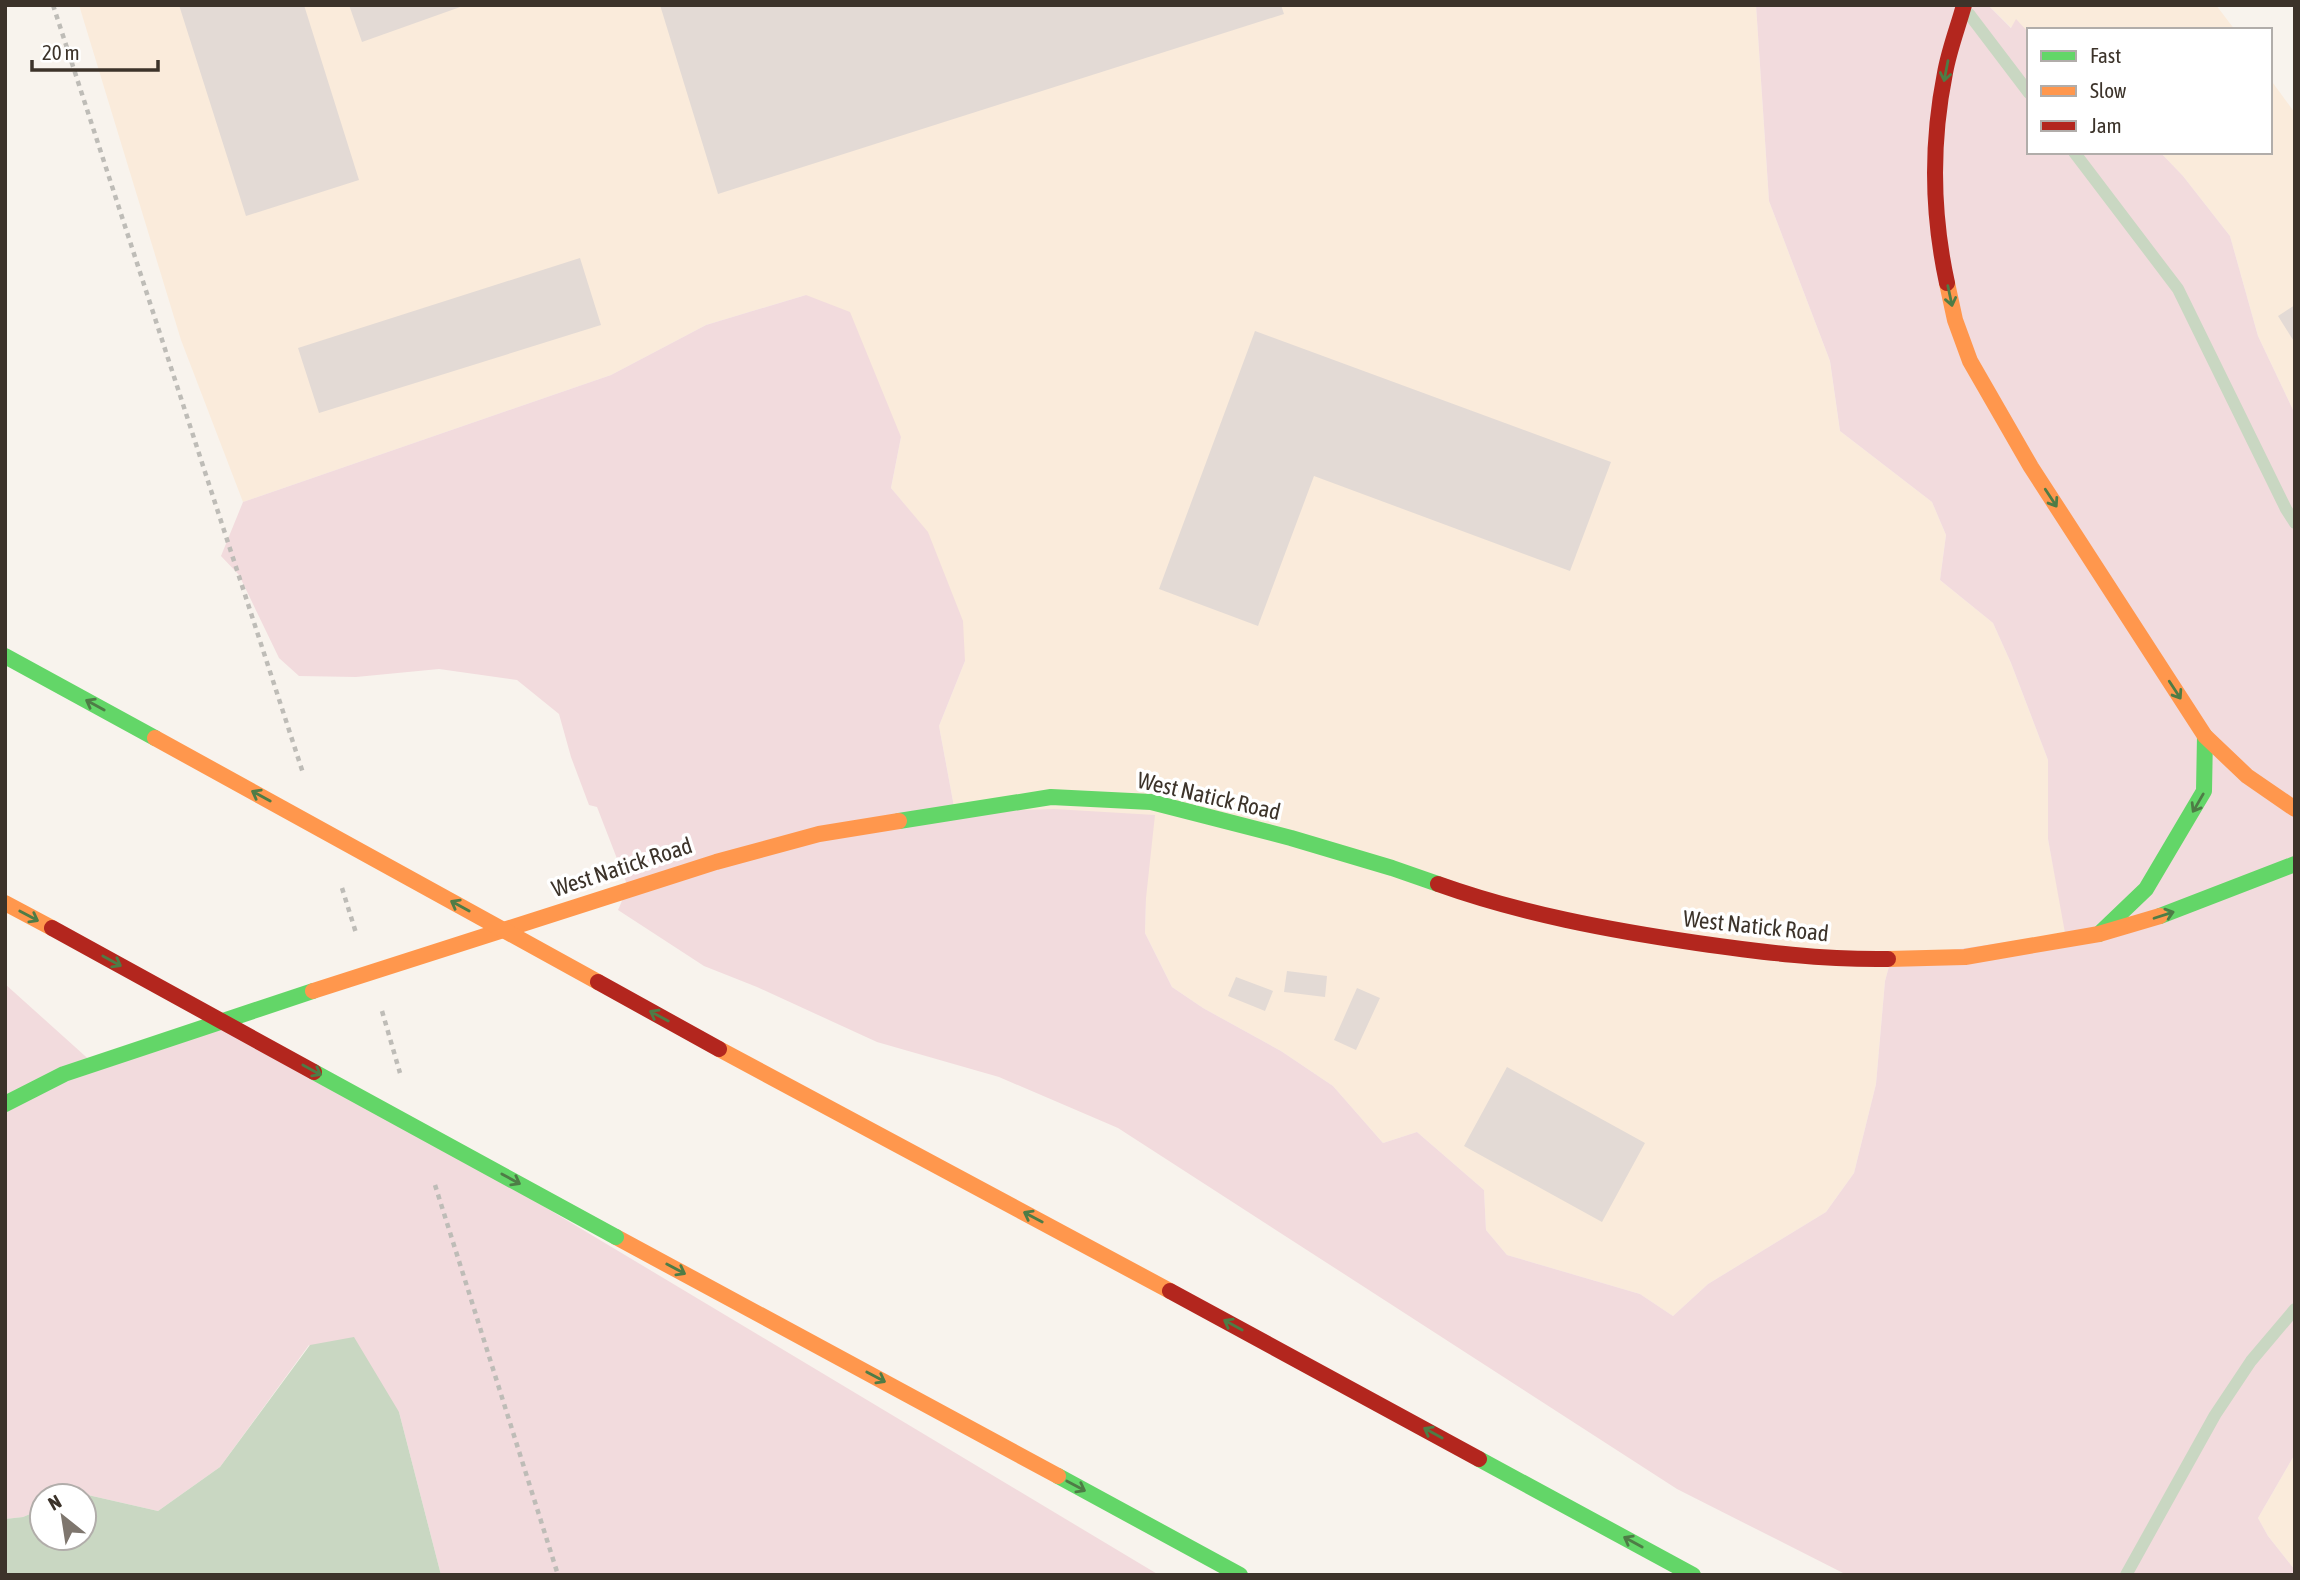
<svg xmlns="http://www.w3.org/2000/svg" width="2300" height="1580" font-family="'Asap Condensed',sans-serif">
<rect width="100%" height="100%" fill="#f8f3ed"/>
<path fill="#faebdb" d="M79,5H1756L1769,201L1830,361L1840,431L1932,502L1946,535L1940,580L1993,623L2011,663L2048,760V839L2066,933L1891,959L1885,981L1876,1084L1854,1173L1826,1212L1708,1284L1673,1316L1640,1294L1507,1255L1486,1230L1484,1190L1417,1132L1383,1143L1333,1086L1281,1051L1203,1008L1172,987L1145,933L1146,898L955,812L939,726L965,661L928,533L891,488L901,437L806,295L706,325L611,375L243,502L181,340Z
M1988,5H2216L2235,30H2029V45Z
M2270,79L2295,113V414L2258,336L2230,236L2183,176L2160,152H2270Z
M2295,1454V1570L2268,1536L2258,1518Z"/>
<path fill="#f2dbdd" d="M1756,5H1988L2011,28L2016,19L2029,33V152H2160L2183,176L2230,236L2258,336L2295,414V1454L2258,1518L2268,1536L2295,1570V1575H1847L1677,1489L1118,1128L999,1077L877,1042L757,987L704,966L618,910L628,887L597,807L589,805L571,757L559,714L517,680L439,669L356,677L299,676L279,658L239,575L221,556L243,502L611,375L706,325L806,295L850,312L901,437L891,488L928,532L963,621L965,661L939,726L955,812L1054,809L1155,815L1146,898L1145,933L1172,987L1203,1008L1281,1051L1333,1086L1383,1143L1417,1132L1484,1190L1486,1230L1507,1255L1640,1294L1673,1316L1708,1284L1826,1212L1854,1173L1876,1084L1885,981L1891,959L2065,933L2048,839V760L2011,663L1993,623L1940,580L1946,535L1932,502L1840,431L1830,361L1769,201Z
M5,984L94,1064L227,1021L388,1113L1159,1575H441L399,1412L309,1345L220,1467L158,1511L79,1493L73,1496H42V1509L23,1517L5,1519Z"/>
<path fill="#c9d7c2" d="M354,1337L399,1412L441,1575H5V1519L23,1517L42,1509V1538H84V1496H73L79,1493L158,1511L220,1467L310,1345Z"/>
<g fill="none" stroke-linecap="round" stroke-linejoin="round">
<path stroke="#c9d7c2" stroke-width="12" d="M1969,14L2029,93
M2074,152L2178,289L2286,509L2295,523
M2126,1575L2215,1415L2251,1361L2295,1309"/>
</g>
<path fill="#e3dad5" d="M179,5H304L359,180L246,216Z
M349,5H463V6L362,42Z
M660,5H1281L1284,14L718,194Z
M580,258L601,325L319,413L298,348Z
M2295,305V343L2278,316Z
M1255,331L1611,462L1570,571L1314,476L1258,626L1159,589Z
M1287,971L1327,976L1325,997L1284,992Z
M1236,977L1273,991L1265,1011L1228,996Z
M1357,988L1380,998L1356,1050L1334,1040Z
M1507,1067L1645,1143L1602,1222L1464,1146Z"/>
<g fill="none" stroke-linecap="round" stroke-linejoin="round">
<path stroke="#bebcb7" stroke-width="4.5" stroke-dasharray="5 5" stroke-linecap="butt" d="M53,5L303,773
M342,888L356,933
M382,1011L400,1073
M435,1185L558,1575"/>
<path stroke="#63d668" stroke-width="16" d="M5,656L155,738
M899,821L1051,797L1151,802L1291,838L1392,868L1438,884
M2160,916L2295,864
M2099,934L2146,889L2204,791L2205,736
M5,1104L64,1074L313,991
M1479,1459L1693,1575
M1058,1476L1240,1575"/>
<path stroke="#ff974d" stroke-width="16" d="M1947,283L1955,320L1970,361L2031,467L2205,736L2247,776L2295,809
M5,903L52,928
M1888,959L1965,957L2099,934L2160,916
M313,991L716,862L819,834L899,821
M719,1049L1170,1291
M616,1237L1058,1476"/>
<path stroke="#b3261e" stroke-width="16" d="M1947,283C1932,214 1931,143 1945,73C1949,50 1958,27 1964,5
M1438,884C1522,914 1609,930 1697,943C1760,952 1824,960 1888,959
M1170,1291L1479,1459"/>
<path stroke="#63d668" stroke-width="16" d="M314,1072L616,1237"/>
<path stroke="#ff974d" stroke-width="16" d="M155,738L598,982"/>
<path stroke="#b3261e" stroke-width="16" d="M52,928L314,1072
M598,982L719,1049"/>
</g>
<defs><path id="oneway-shaft" d="M-6 0H5M1.5-3L5.5 0L1.5 3" fill="none" stroke-width="1.6" stroke-linecap="round" stroke-linejoin="round" transform="scale(1.75)"/></defs>
<g stroke="#4e7c46">
<use href="#oneway-shaft" transform="translate(1946 71) rotate(101)"/>
<use href="#oneway-shaft" transform="translate(1950 296) rotate(78)"/>
<use href="#oneway-shaft" transform="translate(2051 498) rotate(57)"/>
<use href="#oneway-shaft" transform="translate(2175 690) rotate(57)"/>
<use href="#oneway-shaft" transform="translate(95 705) rotate(-151)"/>
<use href="#oneway-shaft" transform="translate(261 796) rotate(-151)"/>
<use href="#oneway-shaft" transform="translate(2198 803) rotate(120)"/>
<use href="#oneway-shaft" transform="translate(460 906) rotate(-151)"/>
<use href="#oneway-shaft" transform="translate(2164 915) rotate(-18)"/>
<use href="#oneway-shaft" transform="translate(29 916) rotate(28)"/>
<use href="#oneway-shaft" transform="translate(112 961) rotate(29)"/>
<use href="#oneway-shaft" transform="translate(659 1016) rotate(-152)"/>
<use href="#oneway-shaft" transform="translate(312 1070) rotate(29)"/>
<use href="#oneway-shaft" transform="translate(511 1179) rotate(29)"/>
<use href="#oneway-shaft" transform="translate(1033 1217) rotate(-152)"/>
<use href="#oneway-shaft" transform="translate(676 1269) rotate(28)"/>
<use href="#oneway-shaft" transform="translate(1233 1325) rotate(-151)"/>
<use href="#oneway-shaft" transform="translate(876 1377) rotate(28)"/>
<use href="#oneway-shaft" transform="translate(1433 1433) rotate(-151)"/>
<use href="#oneway-shaft" transform="translate(1076 1486) rotate(28)"/>
<use href="#oneway-shaft" transform="translate(1633 1542) rotate(-151)"/>
</g>
<g text-anchor="middle" stroke-width="7" stroke-linejoin="round" paint-order="stroke">
<g font-size="23" fill="#3c332a" stroke="#fff">
<text transform="translate(1209 796) rotate(13)" y="8">West Natick Road</text>
<text transform="translate(622 867) rotate(-18)" y="8">West Natick Road</text>
<text transform="translate(1756 926) rotate(6)" y="8">West Natick Road</text>
</g>
</g>
<rect width="2300" height="1580" fill="none" stroke="#3c332a" stroke-width="14"/>
<rect x="2027" y="28" width="245" height="126" fill="#ffffff" stroke="#b1adaa" stroke-width="2"/>
<rect x="2041" y="51" width="35" height="10" fill="#63d668" stroke="#b1adaa" stroke-width="2"/>
<text x="2090" y="63" font-size="21" fill="#3c332a">Fast</text>
<rect x="2041" y="86" width="35" height="10" fill="#ff974d" stroke="#b1adaa" stroke-width="2"/>
<text x="2090" y="98" font-size="21" fill="#3c332a">Slow</text>
<rect x="2041" y="121" width="35" height="10" fill="#b3261e" stroke="#b1adaa" stroke-width="2"/>
<text x="2090" y="133" font-size="21" fill="#3c332a">Jam</text>
<g transform="translate(63 1517) rotate(330)"><circle r="33" fill="#ffffff" stroke="#b1adaa" stroke-width="2"/>
<path d="M0-5L12 26L0 18L-12 26Z" fill="#7e766e"/>
<text y="-10" font-size="19" font-weight="bold" text-anchor="middle" fill="#3c332a">N</text>
</g>
<path d="M32 60v10h126v-10" fill="none" stroke="#3c332a" stroke-width="3.5"/>
<text x="42" y="60" font-size="21" fill="#3c332a" stroke="#ffffff" stroke-width="5" paint-order="stroke">20 m</text>
</svg>
